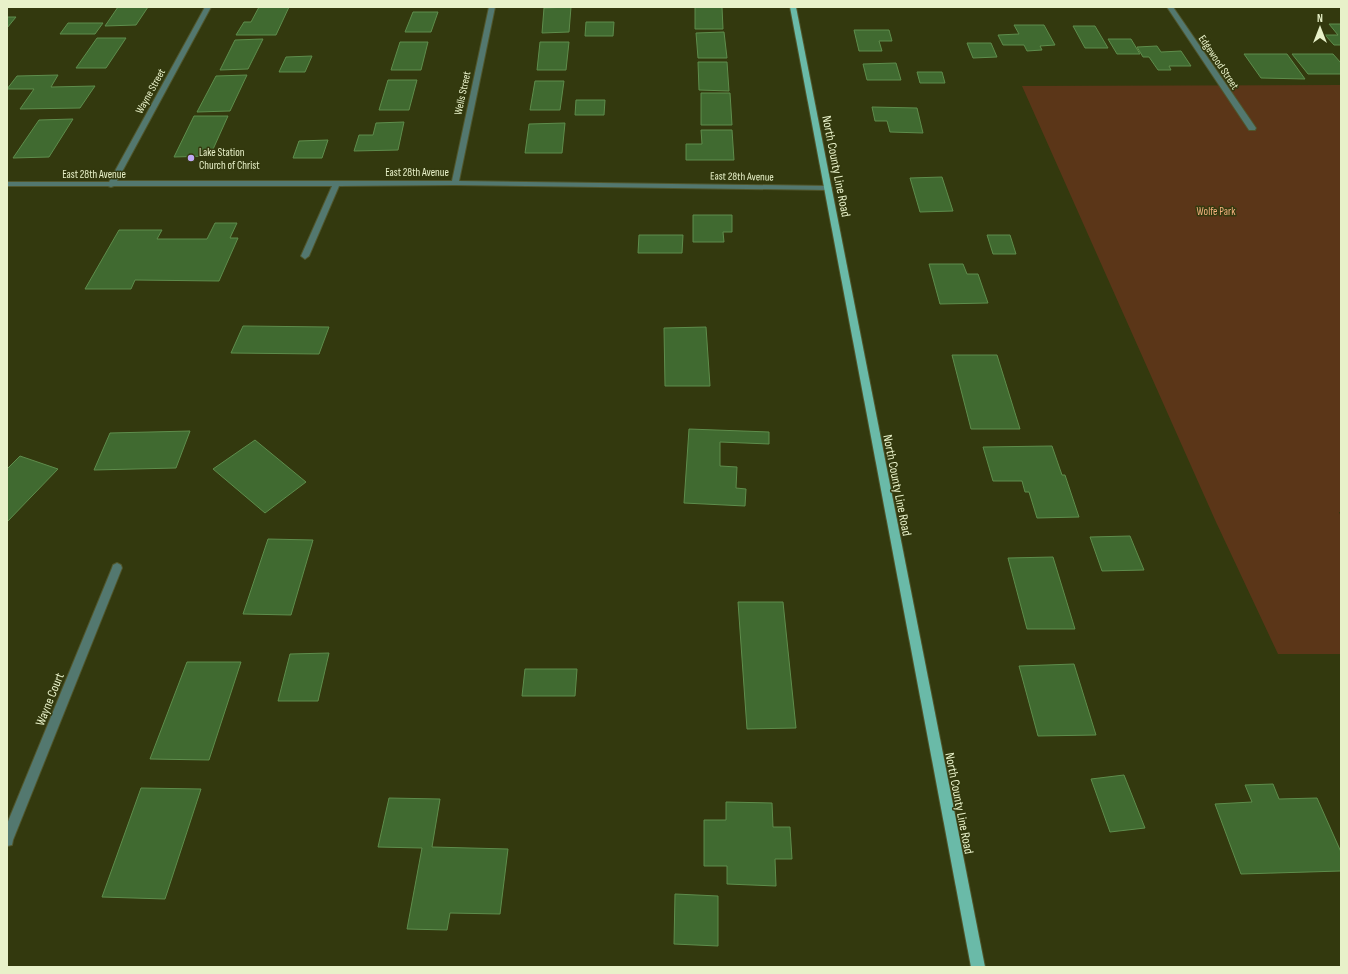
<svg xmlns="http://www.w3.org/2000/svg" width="1348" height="974" font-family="'Sofia Sans Condensed',sans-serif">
<rect width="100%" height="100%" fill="#33390e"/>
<path fill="#5b3618" d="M1341,85V512H1339L1341,517V654H1278L1216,522L1022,86Z"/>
<path fill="#406a30" stroke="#5e8d4c" d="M118,7H148L136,25L105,26Z
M259,7H289L276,35H236L244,22H251Z
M571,7L569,32L542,33L544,8Z
M695,7H722L723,29H695Z
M413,12H438L431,32H405Z
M7,17H16L7,28Z
M586,22H614L613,36H585Z
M68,23H103L95,34H60Z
M1329,24H1341V45H1334L1325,35H1338Z
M1014,25H1044L1055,45L1040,46L1042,50L1027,51L1024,45H1003L998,35L1019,34Z
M1073,26H1095L1108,48H1085Z
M854,30H889L892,41H879L882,51H859Z
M724,32L727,58H698L696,33Z
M97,38H126L106,68H76Z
M263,39L248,69L220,70L235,40Z
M1108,39H1131L1140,54H1117Z
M400,42H428L421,70H391Z
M540,42H569L566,70H537Z
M967,43H991L997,57L973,58Z
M1157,46L1161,52L1181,51L1191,66H1169L1171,70H1158L1149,57H1143L1137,47Z
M1244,54H1287L1305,79L1261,78Z
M1292,54H1333L1341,63V74H1308Z
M312,56L305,72H279L286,57Z
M698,62H727L729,91L699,90Z
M896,63L901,80H867L863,64Z
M917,72H942L945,83H920Z
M58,75L51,87L95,86L80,108L20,109L34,89H7L17,76Z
M247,75L230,111L197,112L216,76Z
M388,80H417L409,110H379Z
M535,81H564L560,110H530Z
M701,93H730L732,125H701Z
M576,100H605L604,115H575Z
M872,107L917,108L923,133L890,132L887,121H875Z
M194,116H228L210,156L174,157Z
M73,119L49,157L13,158L39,120Z
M404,122L398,150L354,151L359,135H373L376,123Z
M565,123L562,153H525L529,124Z
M701,130H732L734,160H686V144H702Z
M328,140L322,158H293L299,141Z
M942,177L953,211L920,212L910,178Z
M693,215H732V232H723L724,242H693Z
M215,223H237L230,238H238L219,281L135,280L131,289H85L119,230H162L157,239H207Z
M639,235H683L682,253H638Z
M987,235H1010L1016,254H993Z
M929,264H963L967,274H978L988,303L940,304Z
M243,326L329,327L319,354L231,353Z
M706,327L710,386H665L664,328Z
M952,355H997L1020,429H971Z
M689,429L769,432V444L720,442V466L737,467L736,488L746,489L745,506L684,503Z
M190,431L176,468L94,470L110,433Z
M255,440L306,482L265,513L213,469Z
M1052,446L1062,475H1065L1079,517L1037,518L1029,492H1025L1022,481H993L983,447Z
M20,456L58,469L7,522V469Z
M1130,536L1144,570L1102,571L1090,537Z
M268,539L313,540L291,615L243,614Z
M1053,557L1075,629H1027L1008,558Z
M738,602H783L796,728L747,729Z
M329,653L318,701H278L290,654Z
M187,662H241L209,760L150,759Z
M1074,664L1096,735L1038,736L1019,666Z
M525,669H577L575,696H522Z
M1124,775L1145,828L1110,832L1091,779Z
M1273,784L1279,799L1317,798L1341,852V871L1241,874L1215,804L1252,802L1245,785Z
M141,788L201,789L165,899L102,897Z
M389,798L440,799L432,847L508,849L500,914L450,913L447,930L407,929L422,848L378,847Z
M726,802L772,803L773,827H790L792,859H775L776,886L727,884V866H704V820H726Z
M675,894L718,896V946L674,944Z"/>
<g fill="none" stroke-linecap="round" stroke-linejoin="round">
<g stroke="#50562c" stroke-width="2">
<path id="minor" d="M205,7H211L117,181H452L489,7H495L459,181L828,186L832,188L828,190L455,185L339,186L309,256L305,259L301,256L332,186H114L111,187L108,186H7V182H109Z
M1167,7H1173L1256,128L1255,130H1249Z
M117,563L121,565L122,568L13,840L12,845L7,846V824L112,568L113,565Z"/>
</g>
<g stroke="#50562c" stroke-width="2">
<path id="major" d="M790,7H796L985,967H971Z"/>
</g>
<use href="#minor" fill="#53786f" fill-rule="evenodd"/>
<use href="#major" fill="#6abaa8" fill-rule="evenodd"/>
</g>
<circle fill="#bfa9f4" stroke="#33390e" stroke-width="1.5" cx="191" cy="158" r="4"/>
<g text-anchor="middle" stroke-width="3" stroke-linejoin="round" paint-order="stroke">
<g font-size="11" fill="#e8f1c9" stroke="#33390e">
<text transform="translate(1219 62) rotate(56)" y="4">Edgewood Street</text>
<text transform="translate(150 91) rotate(-61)" y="4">Wayne Street</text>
<text transform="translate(462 93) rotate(-78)" y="4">Wells Street</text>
<text x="417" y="176">East 28th Avenue</text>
<text x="94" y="178">East 28th Avenue</text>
<text transform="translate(742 176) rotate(1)" y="4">East 28th Avenue</text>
</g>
<g font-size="11" fill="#e8f1c9" stroke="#33390e" text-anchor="start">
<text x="199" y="156">Lake Station<tspan x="199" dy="13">Church of Christ</tspan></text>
</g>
<g font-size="11" fill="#f4b17e" stroke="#33390e">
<text x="1216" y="215">Wolfe Park</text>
</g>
<g font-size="13" fill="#e8f1c9" stroke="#33390e">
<text transform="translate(837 166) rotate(79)" y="5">North County Line Road</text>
<text transform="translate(898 485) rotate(79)" y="5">North County Line Road</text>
<text transform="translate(49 699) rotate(-68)" y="5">Wayne Court</text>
<text transform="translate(960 803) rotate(79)" y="5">North County Line Road</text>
</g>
</g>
<rect width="1348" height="974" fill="none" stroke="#e8f1c9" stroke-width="16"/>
<g transform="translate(1320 28)" stroke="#33390e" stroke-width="3" paint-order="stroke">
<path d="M0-3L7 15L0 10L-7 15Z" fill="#e8f1c9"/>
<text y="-6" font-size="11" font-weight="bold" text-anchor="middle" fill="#e8f1c9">N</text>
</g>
</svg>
